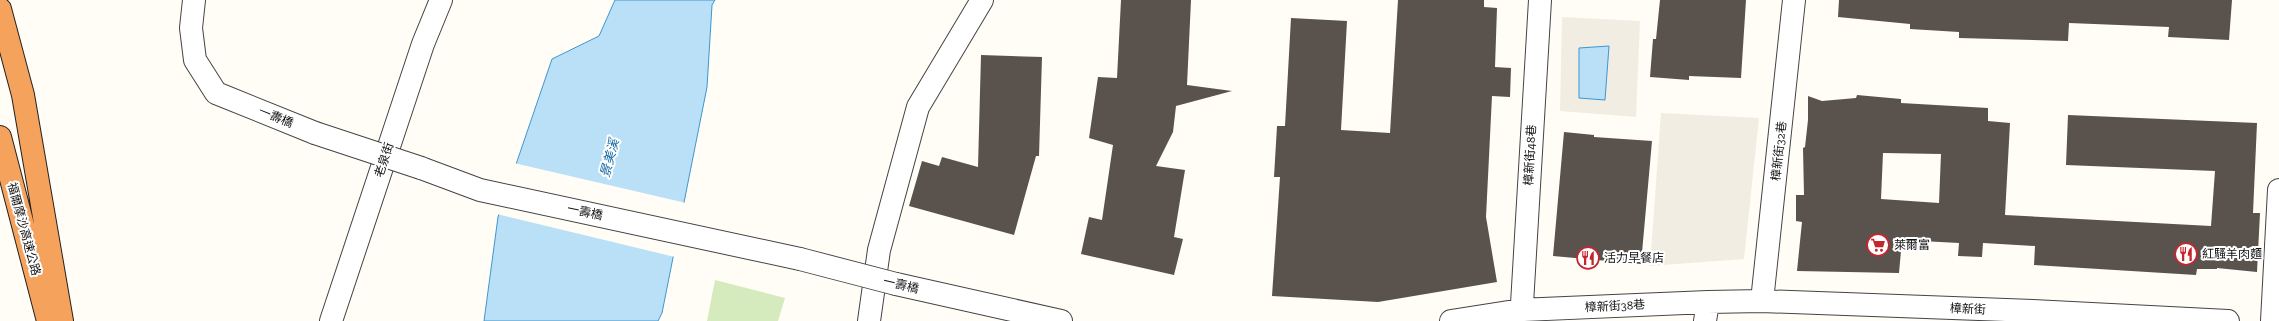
<svg xmlns="http://www.w3.org/2000/svg" width="2279" height="321" font-family="'Zilla Slab','Noto Sans TC',serif">
<rect width="100%" height="100%" fill="#fffdf5"/>
<path fill="#d5ebbd" d="M715,280L785,298L778,321H707Z"/>
<path fill="#f1ede2" d="M1562,17L1640,21L1636,117L1560,111Z
M1661,113L1759,118L1744,259L1650,266Z"/>
<path fill="#b9e0f7" stroke="#3f96cf" d="M615,0H715L712,5L707,87L662,313L658,321H484L498,217L552,59L599,36Z
M1609,46L1605,100L1579,98V48Z"/>
<path fill="#fffdf5" d="M514,163L686,203L675,257L497,214Z"/>
<path fill="#5a524d" fill-rule="evenodd" d="M1121,0H1191L1187,85L1232,91L1176,106L1173,132L1156,166L1185,170L1174,237L1183,239L1174,275L1081,254L1089,217L1102,220L1113,145L1089,138L1098,77L1117,78Z
M1398,0H1484V7L1497,8L1495,67L1511,68L1510,97L1492,96L1486,217L1497,282L1378,302L1272,296L1280,177H1274L1277,126H1285L1291,18L1347,21L1341,130L1390,133Z
M1660,0H1746L1741,78L1689,76V80L1650,77L1653,39H1656Z
M1839,0H2232L2229,40L2168,37L2169,27L2069,23L2068,41L1959,38V32L1910,29V24L1838,17Z
M981,55L1042,57L1039,156H1036L1014,235L909,206L922,161L939,166L942,157L978,167Z
M1857,95L1901,99V103L1988,108V121L2010,123L2005,215L2211,226L2215,171L2066,165L2068,115L2257,123L2253,213H2260L2257,272L2217,268V269H2197L2196,275L2034,265L2035,246L1983,243L1982,257L1958,256L1959,243L1902,240L1899,273L1797,271L1802,222L1796,221V195H1804L1803,148L1805,147L1808,120V96L1822,101L1856,98ZM1883,153L1941,154L1939,203L1881,199Z
M1564,132L1594,135V137L1652,141L1641,264L1553,256Z"/>
<g fill="none" stroke-linecap="round" stroke-linejoin="round">
<g stroke="#444" stroke-width="24">
<path id="minor" d="M194,0L191,28L195,60L216,93L315,133
M421,168L480,190L800,259
M896,284L1061,321
M1762,301L1794,0
M331,321L423,44L441,0
M869,321L879,250L918,107L982,0
M1451,321L1521,310L1708,302L1762,301L2033,311L2228,321
M1521,321L1540,0
M1705,321L1708,302
M2272,321L2279,190"/>
</g>
<g stroke="#222" stroke-width="24">
<path id="highway" d="M0,9L23,95L62,321
M0,137L48,321"/>
</g>
<use href="#minor" stroke="#fff" stroke-width="22"/>
<use href="#highway" stroke="#f5a25d" stroke-width="22"/>
<g stroke="#444" stroke-width="24" stroke-linecap="butt">
<path id="minor-bridge" d="M315,133L421,168
M800,259L896,284"/>
</g>
<use href="#minor-bridge" stroke="#fff" stroke-width="22"/>
</g>
<defs>
<g id="supermarket-ring" transform="scale(1.15)"><circle r="9.5" fill="#fff" stroke="#c4262e" stroke-width="1.5"/><path d="M-6-5.5h2.5l.6 2H6L4.5 2H-2.5L-4.4-4H-6ZM-1.5 3.2a1.3 1.3 0 1 0 .1 0ZM3 3.2a1.3 1.3 0 1 0 .1 0Z" fill="#c4262e"/></g>
<g id="restaurant-ring" transform="scale(1.15)"><circle r="9.5" fill="#fff" stroke="#c4262e" stroke-width="1.5"/><path d="M-5-6h1v4h1v-4h1v4h1v-4h1v5L-1.5 .5V6h-2V.5L-5-1ZM5-6V6H3V1.5H1.5Q1.5-4 5-6Z" fill="#c4262e"/></g>
</defs>
<g fill-rule="evenodd">
<use href="#supermarket-ring" x="1878" y="245"/>
<use href="#restaurant-ring" x="2186" y="254"/>
<use href="#restaurant-ring" x="1588" y="258"/>
</g>
<g text-anchor="middle" stroke-width="4" stroke-linejoin="round" paint-order="stroke">
<g font-size="12" fill="#111" stroke="#fff">
<text transform="translate(276 117) rotate(22)" y="4">一壽橋</text>
<text transform="translate(1779 151) rotate(-84)" y="4">樟新街32巷</text>
<text transform="translate(1530 155) rotate(-87)" y="4">樟新街48巷</text>
<text transform="translate(384 160) rotate(-72)" y="4">老泉街</text>
<text transform="translate(585 212) rotate(12)" y="4">一壽橋</text>
<text transform="translate(24 229) rotate(75)" y="4">福爾摩沙高速公路</text>
<text transform="translate(901 285) rotate(13)" y="4">一壽橋</text>
<text transform="translate(1615 306) rotate(-3)" y="4">樟新街38巷</text>
<text transform="translate(1968 309) rotate(2)" y="4">樟新街</text>
</g>
<g font-size="12" fill="#111" stroke="#fff" text-anchor="start">
<text x="1894" y="249">萊爾富</text>
<text x="2202" y="258">紅騷羊肉麵</text>
<text x="1604" y="262">活力早餐店</text>
</g>
<g font-size="13" font-style="italic" fill="#1768a6" stroke="#fff">
<text transform="translate(609 158) rotate(-75)" y="5">景美溪</text>
</g>
</g>
</svg>
